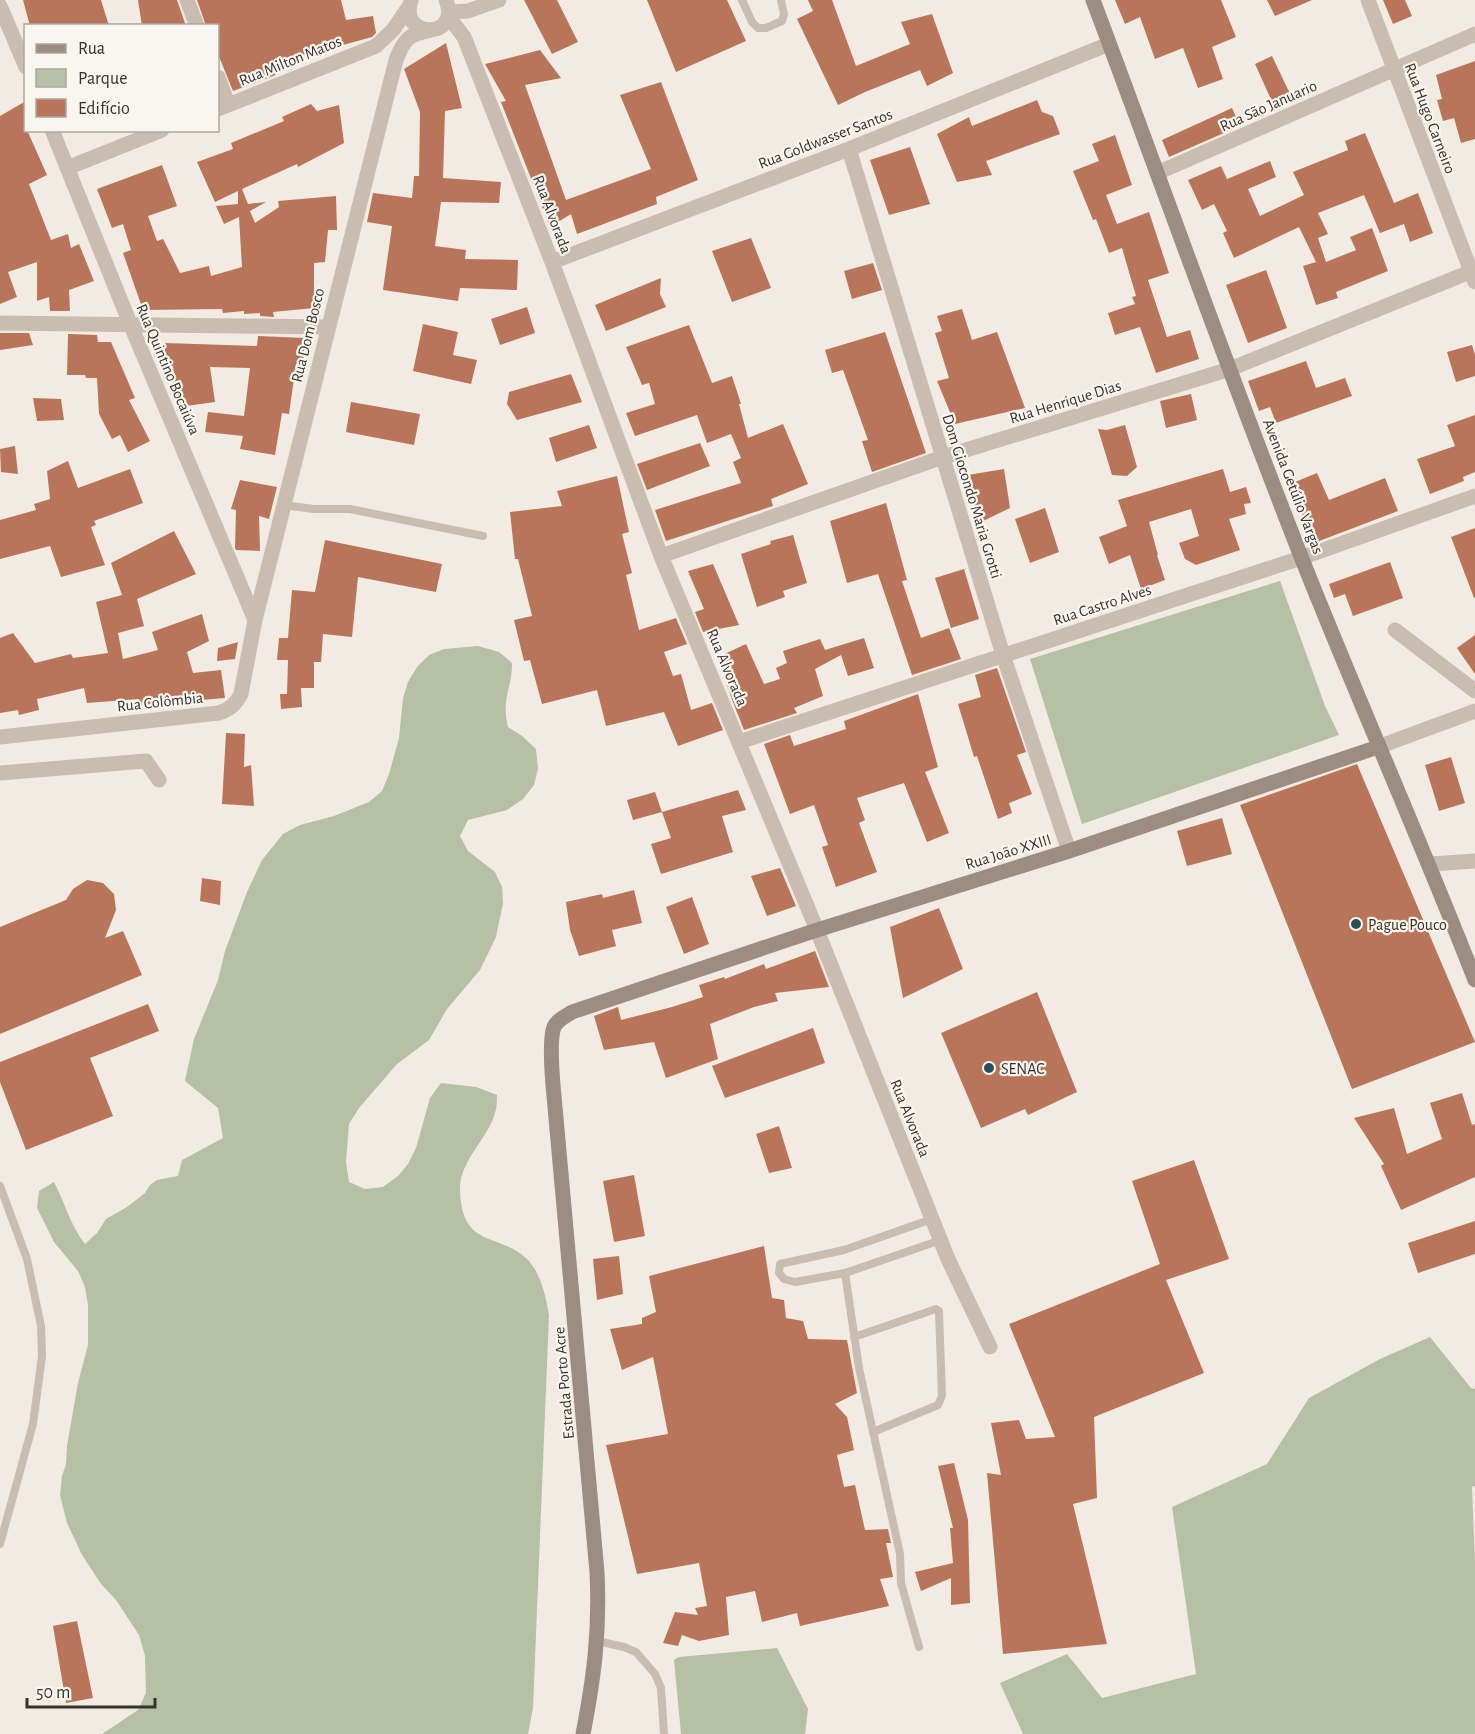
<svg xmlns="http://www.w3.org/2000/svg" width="1475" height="1734" font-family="'Alegreya Sans',sans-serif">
<rect width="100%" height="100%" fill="#f2ebe3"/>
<path fill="#b5c0a4" d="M1280,581L1325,706L1339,735L1082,824L1030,659Z
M478,646L499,652L512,663C512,689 501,699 508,727L522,736L536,749L538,769L534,785L523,799L507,810L468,820L460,836L468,851L495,872L502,887L503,903L496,937L480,970L447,1009L429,1040L397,1064L359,1108L349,1124L346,1162L349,1182L365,1189L383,1187L398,1176L408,1164L416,1148L430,1098L441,1083L476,1087L497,1095C497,1100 497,1107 495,1113C487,1141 459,1160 460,1191C462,1250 501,1232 528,1260C541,1274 546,1297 549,1315L533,1708L528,1734H102L138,1710L146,1693L145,1656L139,1635L116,1600L101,1584L82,1555L67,1523L60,1495L62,1476L66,1464L67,1446L78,1383L88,1345V1305L85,1287L78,1271L54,1242L37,1208L39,1191L54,1182C65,1203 70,1225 85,1244L97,1233L106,1219L127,1207L145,1193L150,1185L157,1180L178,1176L182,1160L223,1138L218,1108L185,1081L194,1039L218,980L225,951L247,892L262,860L283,834L300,825L334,816L369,802L382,791L389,774L399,738L403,698L408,682L417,667L429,655L444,649Z
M1430,1337L1471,1388L1475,1389V1486L1472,1487L1475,1564V1734H1023L1000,1683L1067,1654L1102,1698L1196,1674L1172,1507L1267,1464L1309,1398L1380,1359Z
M777,1648L808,1709L805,1734H681L674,1660L679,1657Z"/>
<path fill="#b97559" d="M23,0H101L109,26H30Z
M138,0H177L186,26H142Z
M197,0H341L346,20L373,16L376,33L372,37L314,53L293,56L297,63L273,76L233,91L218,54V26H206Z
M524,0H557L578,42L552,54Z
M647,0H727L746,41L676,72Z
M808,0H832L856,66L910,44L901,22L932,14L953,73L927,86L920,70L865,92L838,105L797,19L813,11Z
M1115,0H1221L1236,37L1212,47L1223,79L1198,88L1183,48L1155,59L1140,17L1125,24Z
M1267,0H1312L1275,16Z
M1383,0H1405L1412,16L1393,24Z
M446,43L462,108L445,111L443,178L501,182L499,203L441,202L435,246L466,250L465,259L518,260L517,290L460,288L458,301L383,290L392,226L367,222L373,193L412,198L414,176H419L420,112L404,69Z
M540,50L561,78L525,85L566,200L651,169L620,95L661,82L698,180L656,197L657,204L577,234L571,214L550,227L501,102L506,101L485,64Z
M1272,56L1292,98L1274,106L1255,64Z
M1475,61V139L1461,143L1454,118L1443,121L1437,100L1442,99L1436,75Z
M1037,100L1042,112L1053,116L1060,134L986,161L992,175L957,182L937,134L969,117L972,126Z
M26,101V130H27L47,175L29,184L51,240L68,234L71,248L79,244L94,281L69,290L70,311H50L49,297L37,301V262L8,272L17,297L0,304V116Z
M311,104L317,111L339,105L344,143L298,167L297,164L242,189L248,204L266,202L250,211L255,223L279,207L278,201L336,196L337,230H328L325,262L314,263V308L273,312L274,317L260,316V313L244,314V311L223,313L222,309L143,310L123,253L131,250L123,224L112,228L97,189L162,165L177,206L148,216L157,241L163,239L180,273L209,266L211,276L242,267L239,217L224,224L216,206L238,204V191L215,202L197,162L233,149L231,143L284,121L282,117Z
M1232,108L1240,126L1169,157L1162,140Z
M1365,133L1394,203L1418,193L1433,233L1410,242L1404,224L1380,233L1364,195L1318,213L1328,234L1318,238L1326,262L1356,250L1350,237L1372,228L1388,271L1336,292L1338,298L1316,305L1303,266L1316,262L1299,227L1234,258L1223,233L1227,231L1214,204L1202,210L1188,180L1221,166L1227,179L1270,161L1276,177L1248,189L1260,216L1304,195L1293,172L1348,150L1345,141Z
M1115,135L1132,185L1106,195L1117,224L1149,212L1169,273L1148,280L1167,337L1190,330L1199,359L1156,373L1140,327L1115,335L1108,313L1135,304L1132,297L1136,296L1122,248L1109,253L1096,219L1093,220L1073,171L1099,161L1092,144Z
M910,147L930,204L889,215L870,160Z
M751,238L771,288L732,302L712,251Z
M873,263L882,290L852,299L844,271Z
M1266,270L1287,328L1248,343L1226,285Z
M661,278L660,294L666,307L606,331L595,305Z
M527,307L535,333L500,345L491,319Z
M962,309L972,340L997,332L1025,408L955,424L937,381L949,378L935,333L942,331L937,316Z
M423,324L458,332L453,355L477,360L471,384L413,371Z
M689,325L712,383L732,376L741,404H739L748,438L783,424L808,484L771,499L773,506L666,541L655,510L741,483L733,462L741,458L731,434L707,443L697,415L635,436L626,413L655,404L649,383L642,385L626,347Z
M885,332L926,453L872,472L862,441L868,440L843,370L832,373L825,350Z
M0,333H29L33,345L0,350Z
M68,334L97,335L98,342H111L135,398L129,400L150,441L128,452L120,435L112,439L99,414L97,378H86L85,375H67Z
M258,336L305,338L303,364H296L289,414L282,413L275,455L240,449L243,436L205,432L208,412L244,416L250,368L210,367L215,402L179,407L173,366L165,365V343L257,346Z
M1472,345L1475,355V376L1456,382L1447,352Z
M1306,361L1316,388L1345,378L1352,396L1276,423L1270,407L1259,411L1248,381Z
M571,374L582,402L517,420L507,404L509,392Z
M1191,394L1197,420L1166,428L1160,401Z
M33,398L61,399L64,420L37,421Z
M351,402L420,414L414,445L346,432Z
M1475,415V472L1463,477L1464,481L1430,494L1417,459L1455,446L1447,425Z
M589,425L597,448L556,462L549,438Z
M1125,425L1137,467L1127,476L1112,475L1098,429L1107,430Z
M700,443L710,466L647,490L637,464Z
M15,446L18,474L1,472L0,449Z
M68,461L78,488L130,469L143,503L94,521L96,525L91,527L105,565L61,577L50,546L0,559V520L36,510L34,504L50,499L47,471Z
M1004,469L1010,508L979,523L968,475Z
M1223,469L1230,492L1246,487L1251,503L1244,504L1246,514L1229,519L1240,550L1196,565L1185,559L1179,543L1199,536L1191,509L1149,522L1158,555H1157L1165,580L1141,589L1130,555L1109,564L1099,537L1127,526L1118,500Z
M1317,473L1329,500L1385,478L1398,511L1314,543L1290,484Z
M617,476L629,532L622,534L632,573L626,575L639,630L676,618L687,644L664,652L673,676L681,674L691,710L712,703L723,730L678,746L664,712L606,726L597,690L542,704L530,660L524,661L514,620L532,616L518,559H515L510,512L562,506L557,491Z
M240,480L277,487L269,519L259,516L260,551L236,550L235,548L236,510L231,509Z
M886,503L907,580L902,581L921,638L949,628L961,659L912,675L878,574L847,583L830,521Z
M1045,508L1059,552L1030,563L1015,519Z
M1475,528V597L1474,598L1451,537Z
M174,531L196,574L137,599L144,626L118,633L123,659L158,650L152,632L202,614L209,641L187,652L193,673L221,670L225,698L140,705L139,699L87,703L84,688L37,699L39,710L19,715L18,710L0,713V638L13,633L35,663L71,654L73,658L108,653L96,602L122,595L111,563Z
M793,535L807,583L783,591L785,597L757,607L741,554L771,544L770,541Z
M325,540L442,564L436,592L358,577L352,637L323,634L321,662H314V688H301L302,707L281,709L280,694H287L288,660H277L279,638H288L292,590L315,592Z
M1390,562L1403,598L1353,616L1345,594L1334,598L1329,584Z
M713,564L739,625L703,632L695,612L704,609L688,571Z
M964,569L979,619L951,628L935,578Z
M1475,635V674L1457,648Z
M864,638L874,668L848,676L841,655L815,669L823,696L794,708L797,713L744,730L731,697L718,657L746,644L764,684L780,679L776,668L787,663L783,651L820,639L825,650Z
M238,642L235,659L217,661L218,648Z
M997,668L1026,752L1017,755L1032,794L1009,803L1012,813L998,819L977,756L974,757L958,704L981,697L975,675Z
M918,694L938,767L925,772L949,833L927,842L904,783L857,798L865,820L859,823L877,872L836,887L822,847L828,845L814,805L790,814L764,744L790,735L794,746L846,729L844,721Z
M226,733L245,734L244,767L251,765L254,806L222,804Z
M1451,757L1465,803L1439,811L1425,765Z
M1357,764L1475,1042L1352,1089L1240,805Z
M738,790L746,810L722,816L733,852L661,874L651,844L671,838L662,812Z
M655,792L662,812L633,820L627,800Z
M1222,818L1232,854L1187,866L1177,831Z
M780,868L796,906L767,916L751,876Z
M202,878L221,881L220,905L200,901Z
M87,880L103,883L114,894L116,910L105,938L123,931L142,975L0,1034V927L66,900L73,889Z
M634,890L642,923L612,930L616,946L579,956L570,930L566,902L602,894L603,898Z
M692,897L709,944L684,954L666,907Z
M939,908L963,969L903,998L890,927Z
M815,951L829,987L775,993L778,1001L754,1007L710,1024L718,1059L666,1078L654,1042L604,1050L594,1016L618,1007L621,1020L672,1007L703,997L699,985L724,977L725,979L764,964L766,969Z
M1037,992L1077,1092L1028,1115L1025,1109L981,1128L941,1033Z
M148,1004L159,1031L90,1058L113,1116L26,1150L0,1082V1062Z
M813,1028L825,1063L725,1098L712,1066Z
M1462,1093L1472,1125L1475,1124V1177L1401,1210L1381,1166L1384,1164L1354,1118L1394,1108L1407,1154L1442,1139L1430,1103Z
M779,1126L792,1168L769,1173L756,1134Z
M1194,1160L1229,1259L1166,1280L1204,1373L1094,1417L1097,1498L1073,1504L1107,1644L1003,1654L987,1473L1001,1475L991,1423L1019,1420L1026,1439L1055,1437L1009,1324L1160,1264L1132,1181Z
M634,1175L645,1236L614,1242L603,1181Z
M1475,1221V1254L1418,1273L1408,1243Z
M764,1246L772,1298L784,1300L786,1318L803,1321L808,1339L847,1340L857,1393L835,1404L847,1417L854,1450L837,1455L844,1487L855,1485L865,1530L888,1529L891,1543H886L893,1577L880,1579L889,1606L800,1626L797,1613L762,1622L755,1591L726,1597L729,1635L699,1641L682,1635L678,1646L663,1643L675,1612L698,1615L695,1608L707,1606L699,1563L637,1574L606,1445L668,1434L653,1357L622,1370L610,1329L642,1324V1318L656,1312L649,1276Z
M619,1256L623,1294L597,1300L593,1259Z
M954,1463L968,1520L970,1603L951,1605V1578L921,1591L915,1572L953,1563L950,1528H953L938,1466Z
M77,1621L93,1698L66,1703L53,1626Z"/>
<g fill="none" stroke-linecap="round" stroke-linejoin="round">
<path stroke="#c9bcb0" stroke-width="8" d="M742,0L752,22L758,28H766L782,21L784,14L781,0
M283,505L314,509H350L483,536
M0,1186L27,1259L41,1326L42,1356L33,1424L0,1544
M932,1219L844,1250L780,1264L779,1273L784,1279L795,1282L845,1273L941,1240
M845,1273L859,1368L900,1554L901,1583L919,1647
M854,1337L936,1309L939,1311L942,1396L938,1405L873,1432
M597,1641L624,1647L636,1652L655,1674L661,1688L664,1734"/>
<path stroke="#c9bcb0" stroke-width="15" d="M187,0L197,26
M1368,0L1475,282
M411,1C398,39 462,40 446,0
M0,6L26,67
M449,12L468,11L499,0
M448,16L464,37L552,262L661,556L817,930L948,1259L990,1347
M218,77L228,104
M218,109L376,46L393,30L408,8
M52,130L131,326L255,620
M849,149L1003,655L1069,851
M67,168L162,130
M1157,173L1475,34
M552,262L849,149L1109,44
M0,323L327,327
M661,556L943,457L1230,369L1475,270
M1395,630L1475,691
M0,737L219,713C230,709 236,704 241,694L255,620L396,60C404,39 409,34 431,30
M739,742L1301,558L1475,496
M1378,747L1475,711
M0,773L146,761L159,780
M1430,864L1475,861"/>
<path stroke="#9d8c81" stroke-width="15" d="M1093,0C1163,186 1229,374 1302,559C1358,700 1420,839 1475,980
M583,1734C594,1677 600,1631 597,1572L553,1085C552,1071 549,1040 554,1027C557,1020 566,1016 572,1012L817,930L1069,851L1378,747"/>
</g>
<g fill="#265156" stroke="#f9f5ef" stroke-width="2">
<circle cx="1356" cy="924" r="6"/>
<circle cx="989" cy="1068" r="6"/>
</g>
<g text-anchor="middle" stroke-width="4.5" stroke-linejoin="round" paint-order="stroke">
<g font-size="16" fill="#39312d" stroke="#f9f5ef">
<text transform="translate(290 60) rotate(-22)" y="6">Rua Milton Matos</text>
<text transform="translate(1268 105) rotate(-24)" y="6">Rua São Januario</text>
<text transform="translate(1431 118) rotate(69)" y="6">Rua Hugo Carneiro</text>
<text transform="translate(825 138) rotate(-21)" y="6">Rua Goldwasser Santos</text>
<text transform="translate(553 214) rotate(69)" y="6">Rua Alvorada</text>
<text transform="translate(307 335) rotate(-76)" y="6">Rua Dom Bosco</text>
<text transform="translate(169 369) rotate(67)" y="6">Rua Quintino Bocaiúva</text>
<text transform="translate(1065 401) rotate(-17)" y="6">Rua Henrique Dias</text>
<text transform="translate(1294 486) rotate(69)" y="6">Avenida Getúlio Vargas</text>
<text transform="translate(973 496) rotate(73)" y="6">Dom Giocondo Maria Grotti</text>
<text transform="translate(1102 604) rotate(-18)" y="6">Rua Castro Alves</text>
<text transform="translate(728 667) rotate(67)" y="6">Rua Alvorada</text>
<text transform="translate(160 701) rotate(-6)" y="6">Rua Colômbia</text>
<text transform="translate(1008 851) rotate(-17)" y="6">Rua João XXIII</text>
<text transform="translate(911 1118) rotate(68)" y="6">Rua Alvorada</text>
<text transform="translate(563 1383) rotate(-95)" y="6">Estrada Porto Acre</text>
</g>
<g font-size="16" fill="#39312d" stroke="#f9f5ef" text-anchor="start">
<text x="1368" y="930">Pague Pouco</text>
<text x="1001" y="1074">SENAC</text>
</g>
</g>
<rect x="24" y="24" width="195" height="108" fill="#f9f5ef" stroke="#aca7a1" stroke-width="1.5"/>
<rect x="36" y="44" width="30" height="9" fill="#9d8c81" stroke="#aca7a1" stroke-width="1.5"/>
<text x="78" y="54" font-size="18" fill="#39312d">Rua</text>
<rect x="36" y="69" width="30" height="18" fill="#b5c0a4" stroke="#aca7a1" stroke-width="1.5"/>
<text x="78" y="84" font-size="18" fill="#39312d">Parque</text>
<rect x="36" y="99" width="30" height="18" fill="#b97559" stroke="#aca7a1" stroke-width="1.5"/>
<text x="78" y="114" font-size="18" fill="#39312d">Edifício</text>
<path d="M27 1698v9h128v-9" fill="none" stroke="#39312d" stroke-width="3"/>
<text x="36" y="1698" font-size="18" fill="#39312d" stroke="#f9f5ef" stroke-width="4.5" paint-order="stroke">50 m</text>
</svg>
